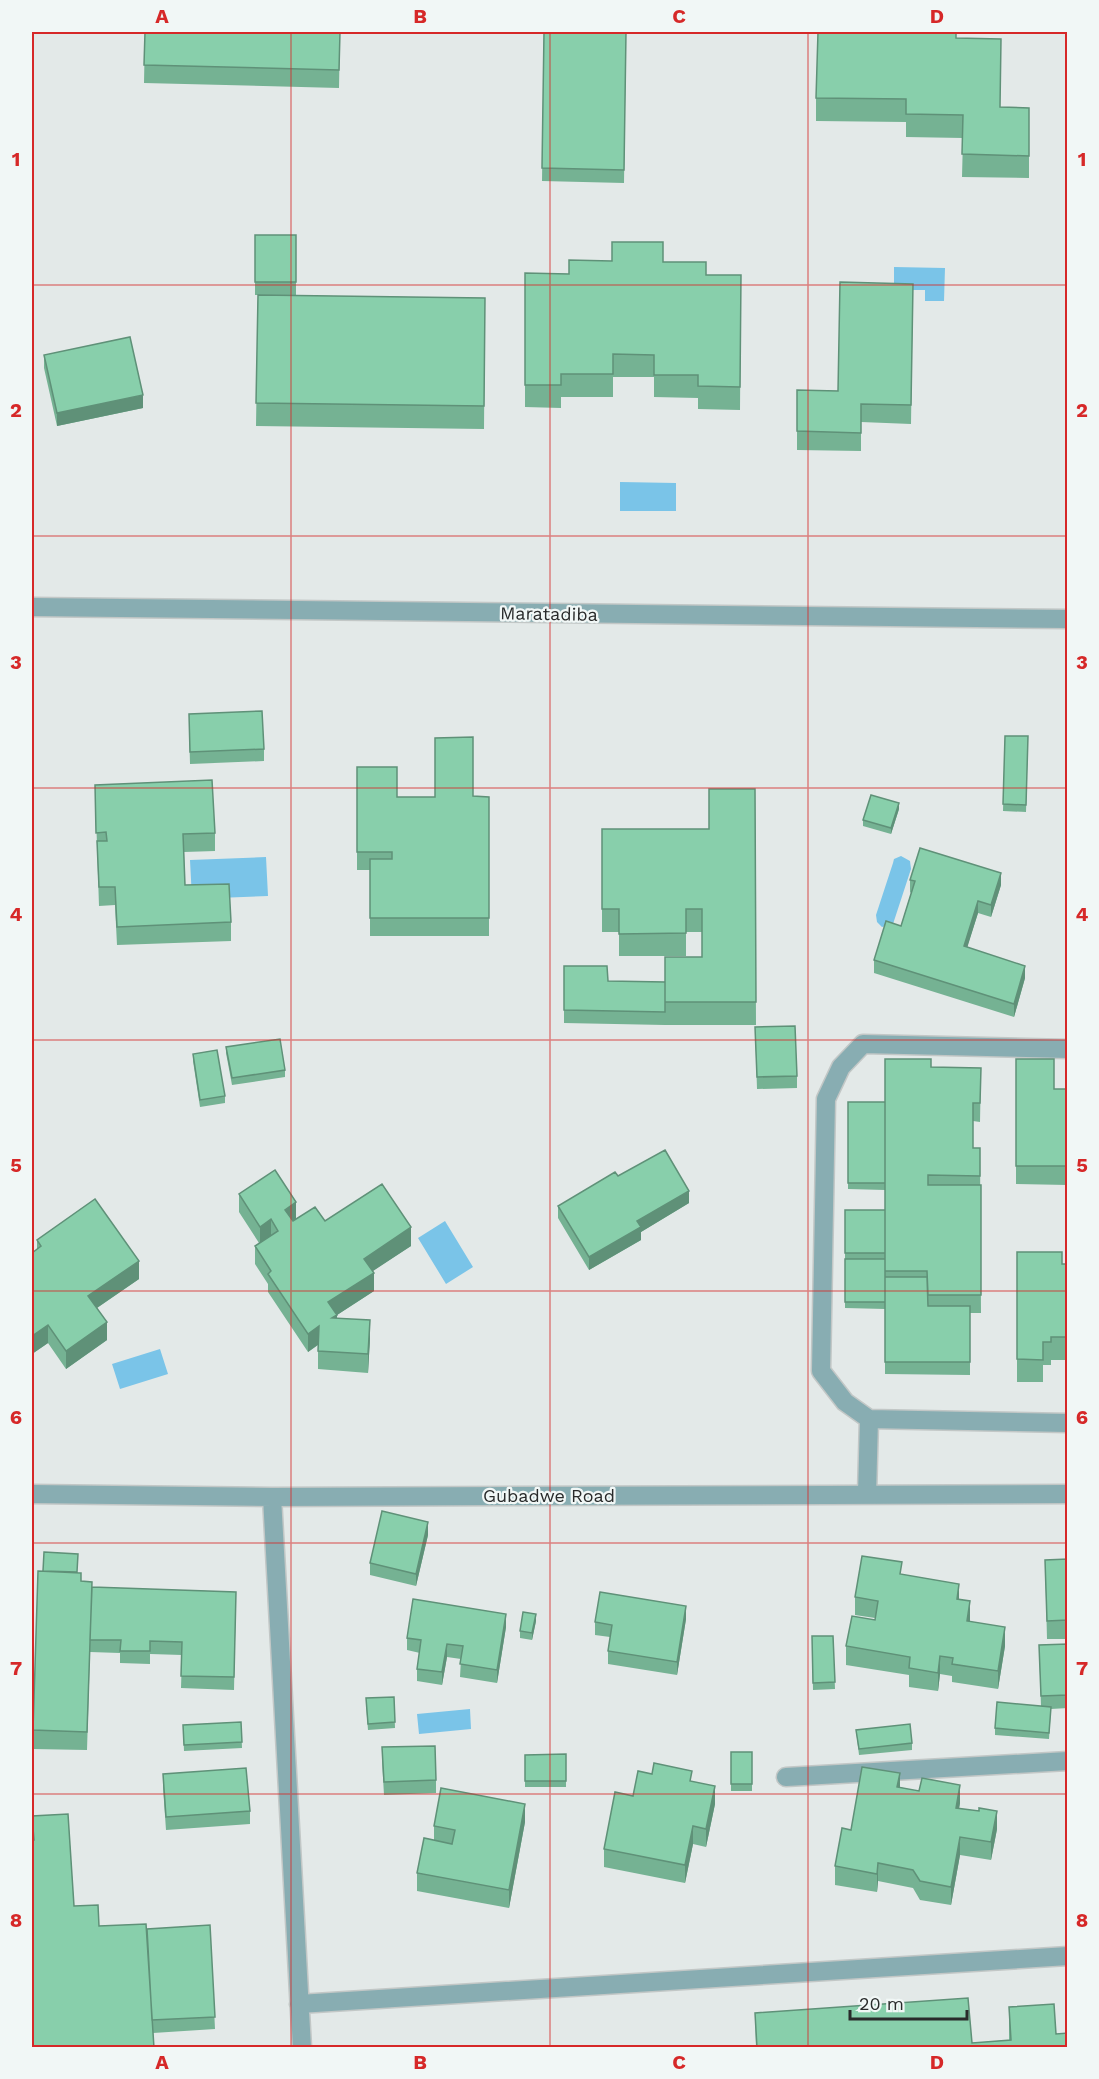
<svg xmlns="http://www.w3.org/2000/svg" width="1099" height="2079" font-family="'Work Sans',sans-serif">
<rect width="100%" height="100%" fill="#e3e9e8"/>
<path fill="#7ac4e8" d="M894,267L945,268L944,301H925V290H894Z
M620,482L676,483V511H620Z
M901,856L910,861L911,869L893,924L882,927L877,922L876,915L893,863L894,859Z
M266,857L268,896L192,899L190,860Z
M445,1221L473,1267L446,1284L418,1238Z
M160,1349L168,1374L120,1389L112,1364Z
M470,1709L471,1729L419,1734L417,1714Z"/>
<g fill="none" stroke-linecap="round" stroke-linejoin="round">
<g stroke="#c2c7c6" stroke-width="21">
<path id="minor" d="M32,607L1068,619
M869,1419L1068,1423
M32,1494L272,1497L1068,1494
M867,1495L869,1419L845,1402L821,1371L826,1099L841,1067L863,1044L1068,1049
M272,1497L302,2048
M786,1777L1068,1761
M299,2004L1068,1956"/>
</g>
<use href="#minor" stroke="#88adb2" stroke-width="18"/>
</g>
<path fill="#75b293" d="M145,32H340L339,88L144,83Z
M544,32H626L624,183L542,181Z
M957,38L1000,107L1029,108V178L962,177L963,138L906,137V122L816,121V98Z
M255,235H296V295H255Z
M663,262L706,275H741L740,410L698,409V398L654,397V377H613V397H561V408L525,407V273L569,274Z
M913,284L911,424L861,422V451L797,450V390L838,391Z
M258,295L485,298L484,429L256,426Z
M44,355L143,408L57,426L44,368Z
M189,727L264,749V761L190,764Z
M1005,736H1028L1026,812L1003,811Z
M357,767L397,797H489V936H370V870H357Z
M95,785L215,833V851L184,852L185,885L231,922V941L117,945L115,905L99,906Z
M755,789L756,1025H665L564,1023V966L608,981L665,982V957H702V932H686V956H619V932H602V829H709Z
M899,809L891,834L863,826V820Z
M910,880L1001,885L991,917L978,913L967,947L1025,978L1014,1017L874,973V960L901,926L911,893L910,892Z
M755,1027L797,1076V1088L757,1089Z
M226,1047L285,1070V1077L232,1085L226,1053Z
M193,1054L225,1096V1103L200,1107L193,1061Z
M1016,1059L1054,1089H1068V1185L1016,1184Z
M931,1067L981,1068L980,1122L973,1121V1148H980L981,1313H970V1375L885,1374V1246V1309L845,1308V1210H885Z
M848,1102H885V1190L848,1189Z
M618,1176L689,1203L641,1232V1240L589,1270L558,1218V1206Z
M239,1194L296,1219L325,1221L411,1246L372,1271L374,1291L337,1315V1318L370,1338L368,1373L318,1369V1345L308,1352L268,1292V1284L255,1264V1246L259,1243L239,1212Z
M37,1240L139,1279L97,1308L107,1340L66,1369L48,1343L32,1354V1253L37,1249Z
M1017,1252L1062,1264H1068V1360H1051V1365H1043V1382H1017Z
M428,1535L416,1586L370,1575V1563Z
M1068,1559V1639H1047L1045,1560Z
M77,1572L81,1581L92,1587L236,1592L234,1690L181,1688L182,1655L150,1654V1664L120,1663V1653L90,1652L87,1750L33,1749V1730Z
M902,1575L959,1600L970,1620V1622L1005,1646L998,1689L952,1682V1676L940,1674L938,1691L909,1687V1675L846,1665V1646L875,1620V1618L855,1615V1597Z
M686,1619L677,1675L608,1664V1651L610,1637L595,1635V1622Z
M536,1621L532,1640L520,1638V1631Z
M506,1627L497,1683L460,1677L461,1659L447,1657L442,1685L417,1681V1669L420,1653L407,1650V1638Z
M812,1636H833L835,1689L813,1690Z
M1068,1644V1708L1051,1709L1049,1739L995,1735V1728L1041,1706L1039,1645Z
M394,1697L395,1728L368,1730L366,1704Z
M241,1722L242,1748L184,1751L183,1725Z
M856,1730L912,1743V1750L859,1755Z
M731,1752H752V1791H731Z
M566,1754V1787H525V1755Z
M382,1760L436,1780V1793L384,1795Z
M163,1774L250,1811V1824L166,1830L163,1787Z
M692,1781L715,1804L706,1847L693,1844L685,1883L604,1867V1849L633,1796Z
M900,1787L960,1803L959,1808L997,1829L991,1860L960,1855L951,1905L920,1900L913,1888L878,1881L877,1892L835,1885V1866L851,1830Z
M68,1814L74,1906L98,1905L99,1926L146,1924L147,1929L210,1925L215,2029L153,2033L154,2048H32V1816Z
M525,1822L509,1908L417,1891V1873L434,1840V1826Z
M1009,2007L1056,2034L1068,2048H756L755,2013L972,2043L1009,2040Z"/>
<path fill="#5f9178" d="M143,395V408L57,426V413Z
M899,803V809L891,834V828Z
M1001,873V885L991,917V905Z
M978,901V913L964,958V946Z
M1025,966V978L1014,1017V1004Z
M689,1191V1203L641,1232V1240L589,1270V1257L637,1221Z
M296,1202V1221L285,1228V1210Z
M271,1219V1238L260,1245V1227Z
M411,1227V1246L364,1277V1259Z
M139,1261V1279L88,1314V1296Z
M374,1273V1291L337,1315V1333L328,1302Z
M370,1320V1338L368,1373V1354Z
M107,1322V1340L66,1369V1351Z
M48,1325V1343L32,1354V1336Z
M319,1326V1344L308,1352V1334Z
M428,1522V1535L416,1586V1574Z
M959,1584V1602L957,1599Z
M970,1601V1620L967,1640V1621Z
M686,1606V1619L677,1675V1662Z
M506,1614V1627L497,1683V1670Z
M536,1614V1621L532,1640V1633Z
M1005,1627V1646L998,1689V1671Z
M447,1644V1657L442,1685V1672Z
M940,1656V1674L938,1691V1673Z
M900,1773V1792L897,1787Z
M960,1785V1803L956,1826V1808Z
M715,1786V1804L706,1847V1829Z
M525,1804V1822L509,1908V1890Z
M997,1811V1829L991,1860V1842Z
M693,1826V1844L685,1883V1865Z
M960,1837V1855L951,1905V1887Z
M878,1863V1881L877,1892V1874Z"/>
<path fill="#88cfab" stroke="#5f9178" stroke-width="1.5" d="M145,32H340L339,70L144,65Z
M544,32H626L624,170L542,168Z
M818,32H956V38L1001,39L1000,107L1029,108V156L962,154L963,115L906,114V99L816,98Z
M255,235H296V282H255Z
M612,242H663V262H706V275H741L740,387L698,386V375H654V355L613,354V374H561V385H525V273L569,274V260L612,261Z
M840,282L913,284L911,405L861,404V433L797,431V390L838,391Z
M258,295L485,298L484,406L256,403Z
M130,337L143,395L57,413L44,355Z
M262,711L264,749L190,752L189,714Z
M1005,736H1028L1026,805L1003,804Z
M473,737V796L489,797V918H370V859H392V852H357V767H397V797H435V738Z
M212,780L215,833L183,834L185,885L229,884L231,922L117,927L115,887H99L97,841H107L106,832L96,833L95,785Z
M709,789H755L756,1002H665V957H702V909H686V933L619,934V909H602V829H709Z
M871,795L899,803L891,828L863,820Z
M920,848L1001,873L991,905L978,901L964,946L1025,966L1014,1004L874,960L886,921L901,926L915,881L910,880Z
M564,966H607L608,981L665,982V1012L564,1010Z
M795,1026L797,1076L757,1077L755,1027Z
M280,1039L285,1070L232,1078L226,1047Z
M217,1050L225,1096L200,1100L193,1054Z
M885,1059H931V1067L981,1068L980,1103H973V1148H980V1176L928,1175V1185H981V1295H928L927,1271H885Z
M1016,1059H1054V1089H1068V1166H1016Z
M848,1102H885V1183H848Z
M665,1150L689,1191L637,1221L641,1227L589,1257L558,1206L615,1172L618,1176Z
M275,1170L296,1202L285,1210L293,1221L315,1207L325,1221L382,1184L411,1227L364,1259L374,1273L328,1302L337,1315L332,1318L370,1320L368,1354L318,1351L319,1326L308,1334L268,1274L271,1271L255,1246L278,1231L271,1219L260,1227L239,1194Z
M95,1199L139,1261L88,1296L107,1322L66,1351L48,1325L32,1336V1253L41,1246L37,1240Z
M845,1210H885V1253H845Z
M1017,1252H1062V1264H1068V1337H1051V1342H1043V1360L1017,1359Z
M845,1259H885V1302H845Z
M885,1277H927L928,1306H970V1362H885Z
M382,1511L428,1522L416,1574L370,1563Z
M44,1552L78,1554L77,1572L43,1571Z
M862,1556L902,1562L900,1574L959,1584L957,1599L970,1601L967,1621L1005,1627L998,1671L952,1664L953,1658L940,1656L938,1673L909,1668L910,1657L846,1646L852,1616L875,1620L878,1601L855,1597Z
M1068,1559V1620L1047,1621L1045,1560Z
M38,1571L81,1573V1581L92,1582L87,1732L33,1730Z
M92,1587L236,1592L234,1677L181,1676L182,1642L150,1641V1651H120L121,1640H90Z
M600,1592L686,1606L677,1662L608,1651L612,1625L595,1622Z
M413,1599L506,1614L497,1670L460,1664L463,1646L447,1644L442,1672L417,1669L421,1640L407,1638Z
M523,1612L536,1614L532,1633L520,1631Z
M812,1636H833L835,1682L813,1683Z
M1068,1644V1695L1041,1696L1039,1645Z
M394,1697L395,1722L368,1724L366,1698Z
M997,1702L1051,1707L1049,1733L995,1728Z
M241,1722L242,1742L184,1745L183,1725Z
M910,1724L912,1743L859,1749L856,1730Z
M435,1746L436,1780L384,1782L382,1747Z
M731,1752H752V1784H731Z
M566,1754V1781H525V1755Z
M654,1763L692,1771L690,1781L715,1786L706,1829L693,1826L685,1865L604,1849L615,1792L633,1796L638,1771L652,1774Z
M862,1767L900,1773L897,1787L919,1791L922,1778L960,1785L956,1808L979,1811V1808L997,1811L991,1842L960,1837L951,1887L920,1881L913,1870L878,1863L877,1874L835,1866L842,1828L851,1830Z
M246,1768L250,1811L166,1817L163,1774Z
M441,1788L525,1804L509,1890L417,1873L424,1838L452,1844L455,1830L434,1826Z
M68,1814L74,1906L98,1905L99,1926L146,1924L154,2048H32V1840H34L32,1816Z
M210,1925L215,2017L152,2020L147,1929Z
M968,1998L972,2043L1011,2040L1009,2007L1054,2004L1056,2034L1068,2033V2048H757L755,2013Z"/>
<path fill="none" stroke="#d62828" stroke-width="1.5" stroke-opacity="0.55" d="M291,32V2048M550,32V2048M808,32V2048M32,285H1068M32,536H1068M32,788H1068M32,1040H1068M32,1291H1068M32,1543H1068M32,1794H1068"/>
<g text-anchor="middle" stroke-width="4.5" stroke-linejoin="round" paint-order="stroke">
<g font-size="18" fill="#292b2b" stroke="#f1f7f6">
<text transform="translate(549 614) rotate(1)" y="6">Maratadiba</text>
<text x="549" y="1502">Gubadwe Road</text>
</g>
</g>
<rect width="1099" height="2079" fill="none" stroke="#f1f7f6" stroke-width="66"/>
<path d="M850 2010v9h117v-9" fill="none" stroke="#292b2b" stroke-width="3"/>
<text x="859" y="2010" font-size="18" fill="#292b2b" stroke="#f1f7f6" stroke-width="4.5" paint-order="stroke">20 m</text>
<rect x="33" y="33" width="1033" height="2013" fill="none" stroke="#d62828" stroke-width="2"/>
<g font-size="20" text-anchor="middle" font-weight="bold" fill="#d62828">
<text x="162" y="23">A</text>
<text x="420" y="23">B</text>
<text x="679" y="23">C</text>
<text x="937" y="23">D</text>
<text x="16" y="166">1</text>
<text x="1082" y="166">1</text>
<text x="16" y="417">2</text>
<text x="1082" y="417">2</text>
<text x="16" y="669">3</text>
<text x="1082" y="669">3</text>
<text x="16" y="921">4</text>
<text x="1082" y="921">4</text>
<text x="16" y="1172">5</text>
<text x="1082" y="1172">5</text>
<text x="16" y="1424">6</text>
<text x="1082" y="1424">6</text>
<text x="16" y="1675">7</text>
<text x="1082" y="1675">7</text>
<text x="16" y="1927">8</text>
<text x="1082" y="1927">8</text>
<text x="162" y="2069">A</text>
<text x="420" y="2069">B</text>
<text x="679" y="2069">C</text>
<text x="937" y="2069">D</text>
</g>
</svg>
